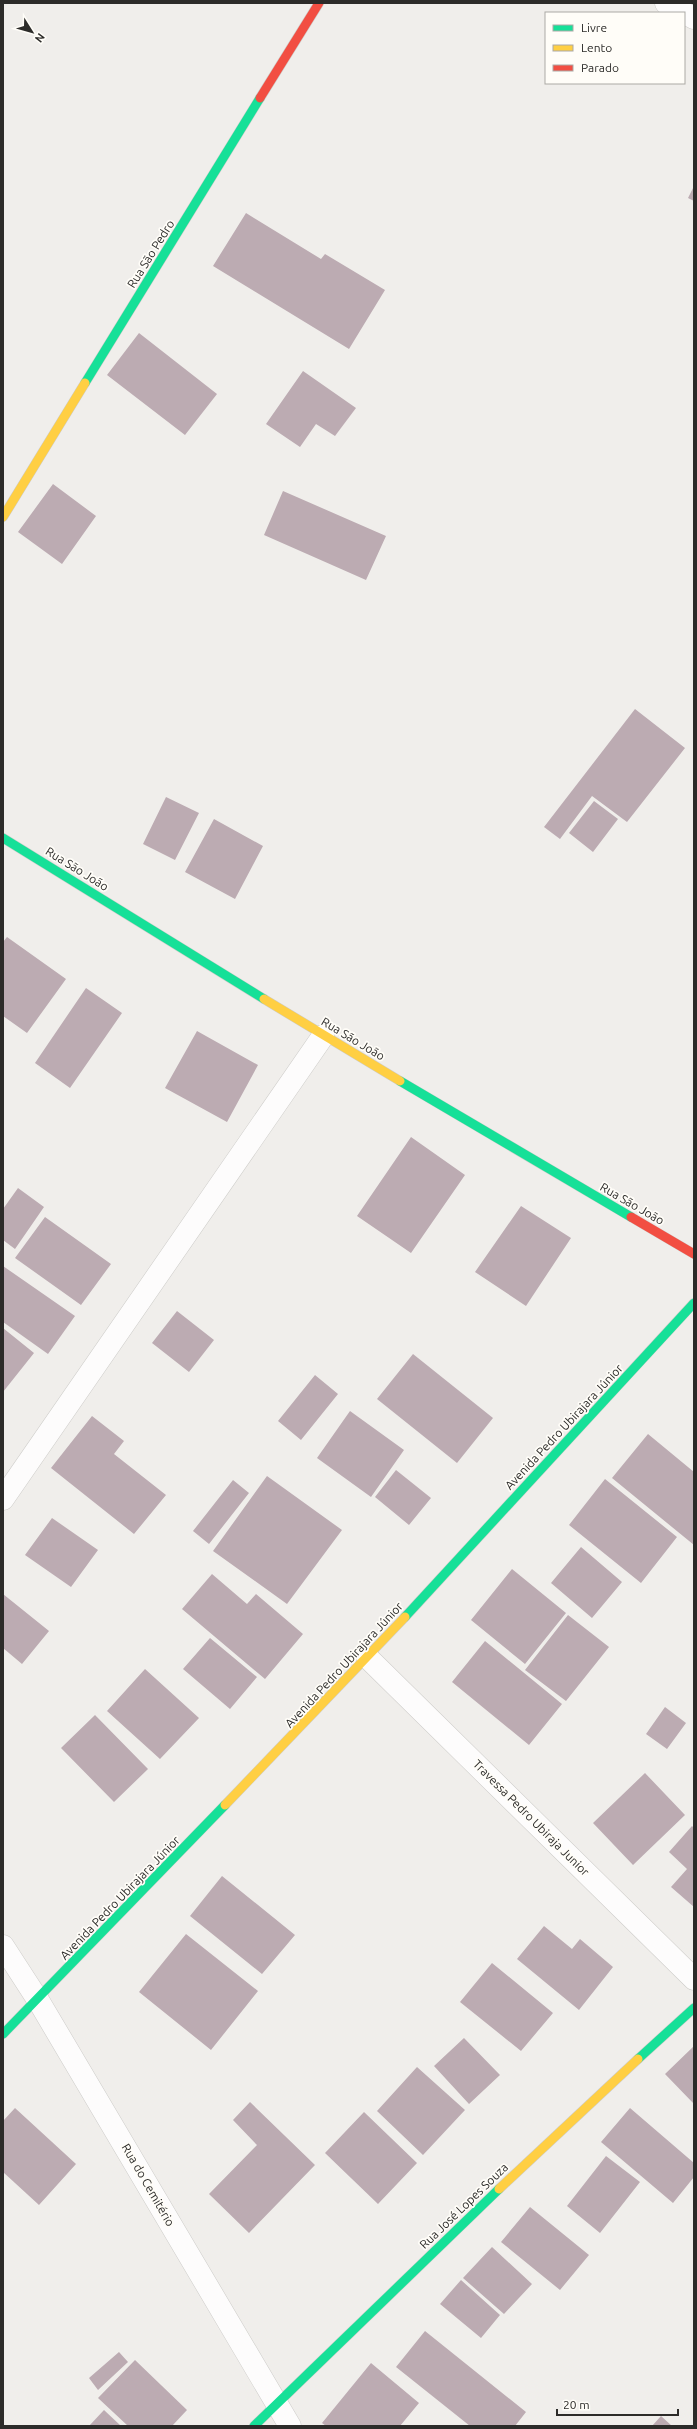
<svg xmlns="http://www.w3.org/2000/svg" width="697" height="2429" font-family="Ubuntu,sans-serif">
<rect width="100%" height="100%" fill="#f0eeeb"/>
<path fill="#bcabb2" d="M694,186V201L688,198Z
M246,213L321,259L325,254L385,290L349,349L213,266Z
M139,333L217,394L185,435L107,375Z
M303,371L356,408L335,436L316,424L300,447L266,424Z
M53,484L96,516L62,564L18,532Z
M283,491L386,536L366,580L264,535Z
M635,709L685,748L627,822L592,796L560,839L544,827Z
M166,797L199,813L175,860L143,844Z
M594,801L618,819L593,852L569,833Z
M214,819L263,846L235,899L185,872Z
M7,937L66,979L27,1033L3,1016V942Z
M86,988L122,1013L70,1088L35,1063Z
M197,1031L258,1065L227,1122L165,1088Z
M411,1137L465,1175L411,1253L357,1216Z
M18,1188L44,1207L15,1249L3,1240V1209Z
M521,1206L571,1238L526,1306L475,1272Z
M45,1217L111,1264L81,1305L15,1258Z
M3,1266L75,1316L48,1354L3,1322Z
M177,1311L214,1340L189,1372L152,1343Z
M3,1328L34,1353L3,1392Z
M413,1354L493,1418L457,1463L377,1399Z
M315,1375L338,1394L301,1440L278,1421Z
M350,1411L404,1450L371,1497L317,1458Z
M92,1416L124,1441L114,1454L166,1495L134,1534L51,1468Z
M648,1434L694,1472V1545L612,1478Z
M396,1470L431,1498L409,1525L375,1497Z
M267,1476L342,1530L287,1604L213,1551Z
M605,1479L677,1537L641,1583L569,1525Z
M233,1480L249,1493L209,1544L193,1531Z
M52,1518L98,1550L71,1587L25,1555Z
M581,1547L622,1582L592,1618L551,1583Z
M512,1569L566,1613L525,1664L471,1620Z
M212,1574L247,1604L256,1594L303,1634L265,1679L182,1609Z
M3,1594L49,1631L22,1664L3,1648Z
M568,1615L609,1647L566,1701L525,1670Z
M210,1638L257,1677L230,1709L183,1669Z
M485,1641L562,1704L529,1745L452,1682Z
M145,1669L199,1718L160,1759L107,1711Z
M665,1707L686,1723L667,1749L646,1734Z
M95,1715L148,1769L114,1802L61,1748Z
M645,1773L685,1815L633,1865L593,1823Z
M692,1826L694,1828V1907L671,1887L687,1869L669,1852Z
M222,1876L295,1935L262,1974L190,1916Z
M544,1926L572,1949L580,1939L613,1967L579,2010L517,1959Z
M186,1934L258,1991L211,2050L139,1992Z
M492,1963L553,2013L521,2051L460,2002Z
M464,2038L500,2075L469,2104L434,2066Z
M694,2046V2104L665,2074Z
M417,2067L465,2110L423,2155L377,2111Z
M250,2102L315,2165L249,2233L209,2194L257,2145L233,2120Z
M15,2108L76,2164L39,2205L3,2172V2121Z
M630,2108L694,2163V2177L673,2203L601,2142Z
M364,2112L417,2163L378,2204L325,2153Z
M606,2156L640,2182L600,2233L567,2206Z
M530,2207L589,2255L560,2290L501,2242Z
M492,2247L532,2284L504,2314L463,2278Z
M461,2280L500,2315L481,2338L440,2304Z
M425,2331L526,2412L515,2426H470L396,2367Z
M119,2352L128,2362L98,2390L89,2378Z
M135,2360L187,2410L172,2426H128L98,2398Z
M371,2363L419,2403L400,2426H326L322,2423Z
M104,2410L121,2426H89Z
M661,2416L672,2426H652Z"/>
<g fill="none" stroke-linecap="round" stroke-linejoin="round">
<g stroke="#cdccc9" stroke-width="23">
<path id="street" d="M666,3L694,18
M3,1499L323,1036
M368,1658L694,1979
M3,1946L38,2000L290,2426"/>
</g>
<g stroke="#cdccc9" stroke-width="10">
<path id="fast" d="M85,383L260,98
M3,838L264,999
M400,1081L631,1217
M405,1617L694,1303
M3,2034L225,1805
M638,2059L694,2008
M254,2426L499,2189"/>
</g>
<g stroke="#cdccc9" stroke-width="10">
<path id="slow" d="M3,517L85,383
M264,999L400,1081
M225,1805L405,1617
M499,2189L638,2059"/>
</g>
<g stroke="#cdccc9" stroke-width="10">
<path id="jam" d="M260,98L319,3
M631,1217L694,1254"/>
</g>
<use href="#street" stroke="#fdfcfc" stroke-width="22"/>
<use href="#fast" stroke="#16e098" stroke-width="9"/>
<use href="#slow" stroke="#ffcf43" stroke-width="9"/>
<use href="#jam" stroke="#f24e42" stroke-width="9"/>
</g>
<g text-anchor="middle" stroke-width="3.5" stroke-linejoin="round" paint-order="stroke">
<g font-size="12" fill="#2c2b29" stroke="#fffdf8">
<text transform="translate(151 254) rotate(-58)" y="4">Rua São Pedro</text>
<text transform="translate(77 869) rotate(32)" y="4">Rua São João</text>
<text transform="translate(353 1039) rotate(31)" y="4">Rua São João</text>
<text transform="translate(632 1204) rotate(30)" y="4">Rua São João</text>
<text transform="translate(564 1427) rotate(-47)" y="4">Avenida Pedro Ubirajara Júnior</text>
<text transform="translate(344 1665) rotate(-47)" y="4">Avenida Pedro Ubirajara Júnior</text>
<text transform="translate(531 1818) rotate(45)" y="4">Travessa Pedro Ubiraja Junior</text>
<text transform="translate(120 1898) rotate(-46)" y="4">Avenida Pedro Ubirajara Júnior</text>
<text transform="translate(148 2185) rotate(60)" y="4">Rua do Cemitério</text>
<text transform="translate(464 2206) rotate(-44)" y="4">Rua José Lopes Souza</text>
</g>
</g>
<rect width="697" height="2429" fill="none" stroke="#2c2b29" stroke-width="8"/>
<rect x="545" y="12" width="140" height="72" fill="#fffdf8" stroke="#aba9a5"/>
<rect x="553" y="25" width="20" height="6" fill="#16e098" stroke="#aba9a5"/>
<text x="581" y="32" font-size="12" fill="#2c2b29">Livre</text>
<rect x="553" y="45" width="20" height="6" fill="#ffcf43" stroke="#aba9a5"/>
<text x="581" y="52" font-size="12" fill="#2c2b29">Lento</text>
<rect x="553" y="65" width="20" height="6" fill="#f24e42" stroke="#aba9a5"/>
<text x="581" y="72" font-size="12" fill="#2c2b29">Parado</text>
<g transform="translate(32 32) rotate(127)" stroke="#fffdf8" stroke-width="3" paint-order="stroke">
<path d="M0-3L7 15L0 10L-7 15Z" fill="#2c2b29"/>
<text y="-6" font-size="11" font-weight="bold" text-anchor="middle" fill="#2c2b29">N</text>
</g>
<path d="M557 2409v6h121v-6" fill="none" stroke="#2c2b29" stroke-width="2"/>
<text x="563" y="2409" font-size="12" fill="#2c2b29" stroke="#fffdf8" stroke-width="3" paint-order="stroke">20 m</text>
</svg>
